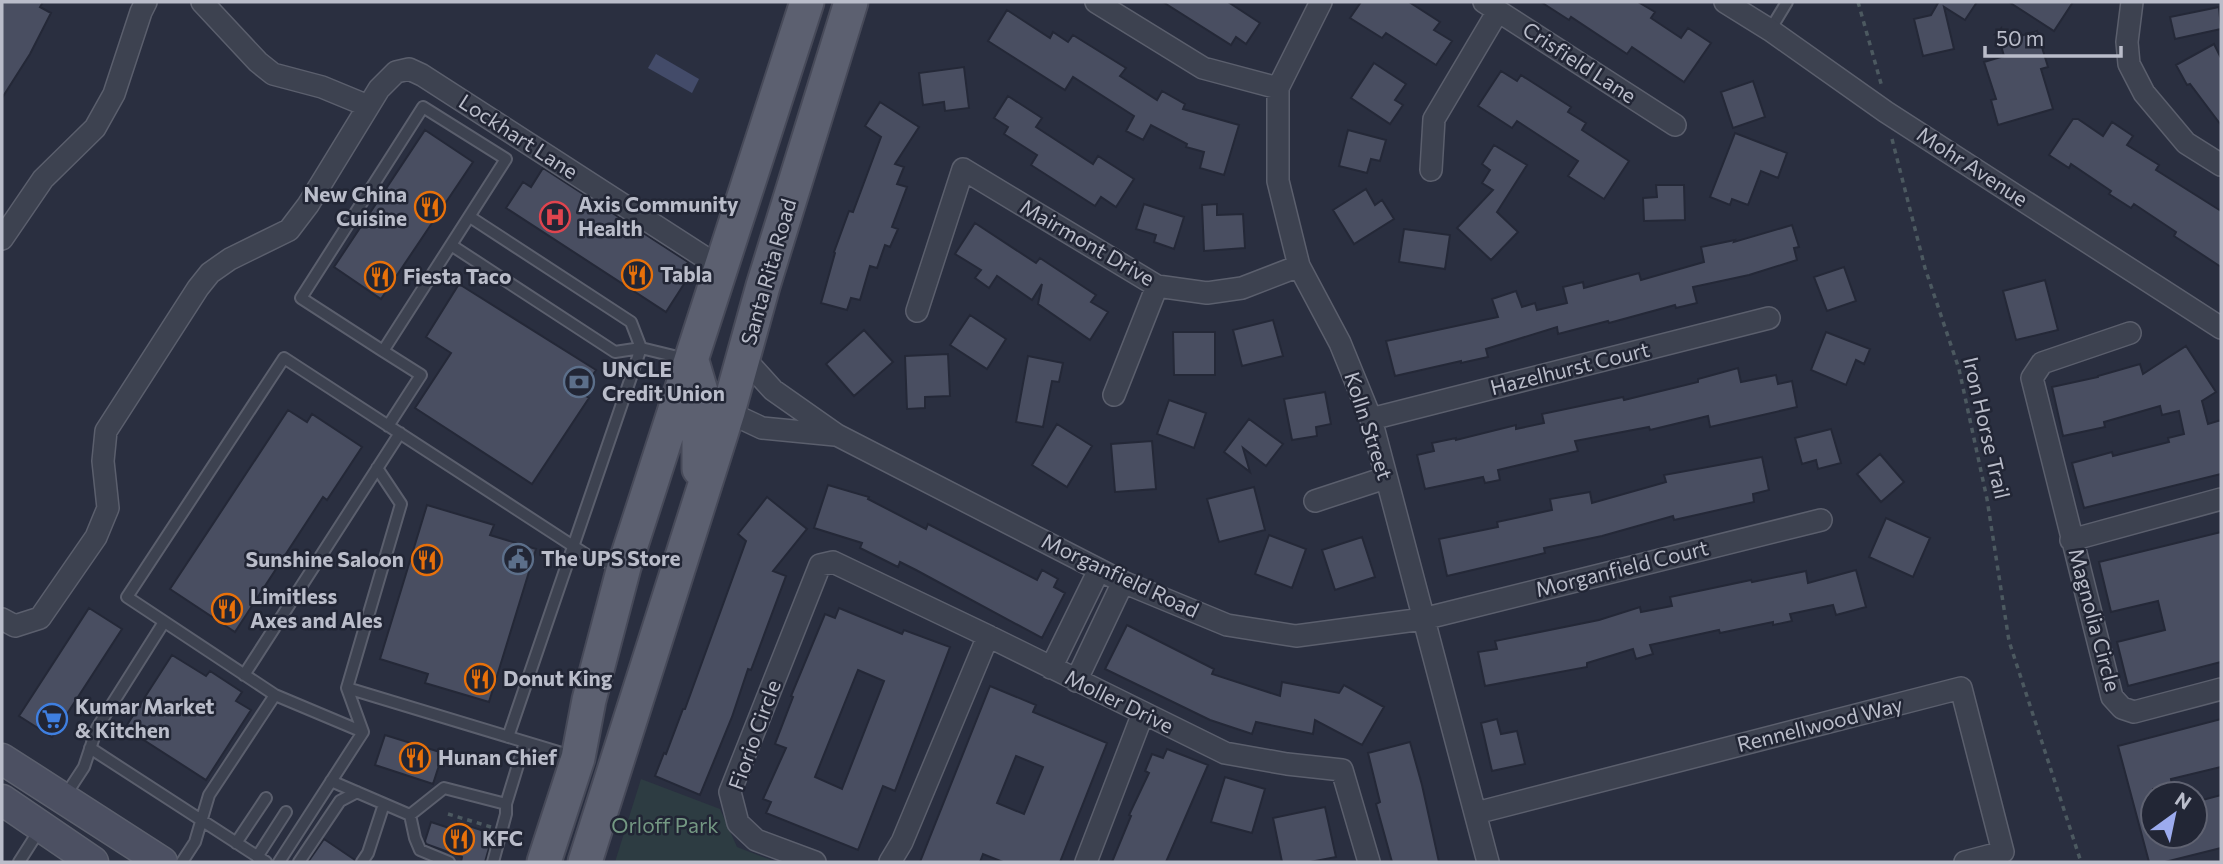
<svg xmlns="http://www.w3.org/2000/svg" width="2223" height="864" font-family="Commissioner,sans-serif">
<rect width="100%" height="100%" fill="#2a2f40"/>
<path fill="#2d3c42" d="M641,779L720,809L737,847L776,862H615Z"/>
<path fill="#434b69" d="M656,54L699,79L692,93L648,68Z"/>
<path fill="#494e61" stroke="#242837" stroke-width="2" fill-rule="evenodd" d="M2,2H43L40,7L51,13L30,54L2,98Z
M1163,2H1228L1260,23L1246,44L1236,37L1231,45Z
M1361,2H1409L1440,22L1434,30L1452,41L1436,65L1386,33L1382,38L1350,18Z
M1541,2H1638L1655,12L1651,18L1681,38L1688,28L1711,43L1684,82L1632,47L1627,54L1571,17L1569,20Z
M1936,2H1977L1965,20L1944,7L1954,49L1923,56L1914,19L1931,15L1938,3Z
M2009,2H2073L2054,31Z
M2219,7L2221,29L2175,39L2170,17Z
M1007,10L1050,38L1053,32L1068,42L1073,35L1126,68L1120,76L1157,100L1162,91L1185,104L1183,109L1239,125L1224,175L1200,168L1204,152L1186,147L1187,144L1151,125L1143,140L1126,131L1134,116L1073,77L1065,90L988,41Z
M2037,31L2048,67L2041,69L2053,109L1998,125L1991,100L1996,99L1984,62L2004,56L2000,42Z
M2214,44L2221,58V125L2190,84L2187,85L2176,65Z
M1374,63L1406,84L1395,100L1403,105L1390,124L1351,98Z
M964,67L969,108L945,111L944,102L923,105L919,73Z
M1501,71L1517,81L1521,75L1571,107L1568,112L1586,123L1582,130L1629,161L1604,199L1568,176L1578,161L1517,121L1512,128L1478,106Z
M1753,81L1765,117L1733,128L1721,92Z
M1008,96L1042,118L1036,127L1093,164L1098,156L1134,179L1116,207L1101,197L1095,206L1031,165L1037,155L1004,134L1008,127L994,118Z
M880,102L919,127L895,164L904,167L897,184L907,187L892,227L898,229L890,247L885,245L877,268L870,266L860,300L851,298L847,310L821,303L835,253L834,252L849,211L853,212L881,137L865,126Z
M2073,119H2078L2103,136L2112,122L2133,136L2127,145L2159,165L2156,170L2221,211V267L2174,236L2176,232L2134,204L2131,208L2109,194L2111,191L2071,164L2069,168L2049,155Z
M425,130L473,162L381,299L334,267Z
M1348,130L1386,140L1380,161L1371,159L1367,173L1339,166Z
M1735,133L1787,153L1778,178L1761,171L1748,205L1732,199L1730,205L1710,197Z
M1494,145L1527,165L1497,212L1518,232L1491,260L1457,228L1493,190L1482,183L1490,170L1482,164Z
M543,168L688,262L677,279L684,284L666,312L506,208L523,182L531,187Z
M1656,185H1684L1685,220L1644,221L1643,198L1657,197Z
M1366,189L1375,205L1382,200L1394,219L1354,244L1333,210Z
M1144,204L1184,217L1174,249L1154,242L1156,235L1136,229Z
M1217,204V215L1243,214L1245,248L1204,251L1202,205Z
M975,223L1036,263L1040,258L1096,295L1091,302L1108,312L1090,340L1038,304L1042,284L1032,300L997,276L989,288L975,278L981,270L955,254Z
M1792,225L1799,247L1794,248L1797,260L1749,275L1693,287L1697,303L1676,308L1675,305L1609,323L1608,321L1558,334L1557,327L1486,349L1488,357L1461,363V361L1395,376L1386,341L1498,317L1492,299L1516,291L1522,307L1535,303L1537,310L1567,303L1563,287L1583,282L1584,288L1639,273L1641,280L1704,262L1701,247L1735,240L1734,242Z
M1404,229L1450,235L1445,269L1399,262Z
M1844,267L1856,301L1827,311L1814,277Z
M2045,280L2058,330L2016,340L2003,291Z
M459,284L596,370L581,393L589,398L532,484L415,408L451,353L426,337Z
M970,315L1006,339L987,369L950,345Z
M1273,320L1283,356L1242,366L1233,330Z
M864,330L893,362L854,396L826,364Z
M1173,332H1215V375H1174Z
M1826,332L1870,349L1864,364L1856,360L1846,385L1811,370Z
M2186,346L2216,392L2202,401L2208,424L2221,420V474L2084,508L2072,463L2112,452L2113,456L2169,442L2168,438L2184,434L2179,411L2162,415L2160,406L2104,422L2105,427L2063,436L2052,387L2098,377V376L2140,364L2143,374Z
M948,354L950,396L925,397V408L907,409L905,356Z
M1028,356L1063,363L1059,382L1052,381L1043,427L1016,422Z
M1738,368L1741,382L1776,375L1778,384L1792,381L1797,407L1710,427L1708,416L1650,430L1649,427L1575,441L1578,451L1498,470L1500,480L1485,483L1483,477L1425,489L1417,455L1434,451L1432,443L1456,438V440L1516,425V429L1544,423L1542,414L1623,397L1624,400L1698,382V379Z
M1325,392L1331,424L1316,427L1317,436L1292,440L1284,399Z
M1169,400L1206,413L1194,448L1157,434Z
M288,410L307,422L312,414L362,447L327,500L323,497L235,632L170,589Z
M1249,419L1283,444L1266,466L1243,448L1250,472L1224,452Z
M1057,424L1092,446L1067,487L1032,465Z
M1831,429L1841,463L1818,469L1816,460L1802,464L1795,438Z
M1152,441L1156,489L1115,492L1111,444Z
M1880,454L1904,482L1881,502L1857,474Z
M1762,457L1769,490L1753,494L1754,502L1674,520L1673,516L1602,536L1544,548L1545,553L1447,576L1439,539L1498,527L1497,522L1552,510L1550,499L1590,492L1592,503L1666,482L1664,475Z
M828,485L869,497L868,499L926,529L928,524L1037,580L1042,570L1058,579L1054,587L1065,593L1042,638L916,570L900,562L898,567L860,548L862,543L814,528Z
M1254,487L1265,530L1219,542L1207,499Z
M767,497L807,529L773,571L786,576L751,670L748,669L732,717L700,795L655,776L664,753L666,754L683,709H685L746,541L738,534Z
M427,505L494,525L490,535L536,549L489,702L425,683L428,674L380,659Z
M1886,518L1930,538L1913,577L1869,557Z
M2221,532V662L2128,686L2117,642L2165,630L2158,601L2111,612L2099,562Z
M1269,535L1306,549L1292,588L1255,574Z
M1362,537L1375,577L1335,590L1322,550Z
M1856,570L1866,607L1836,615L1833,605L1790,614L1792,621L1773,625V622L1720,633L1719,630L1650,645L1653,654L1636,659L1633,649L1587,663V667L1485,686L1478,652L1497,649L1495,641L1599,620L1640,607L1641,612L1672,606L1670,597L1751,580L1752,582L1806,571L1808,583Z
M89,608L122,629L52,737L19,716Z
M839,608L902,634L904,630L950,647L895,791L883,786L858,850L766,813L771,802L763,799L786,748L775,744L793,697L791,696L825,614L835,618ZM858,670L884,681L842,789L815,777Z
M1127,625L1214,669L1212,674L1280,696L1282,682L1339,693L1344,685L1384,707L1362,745L1315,720L1313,734L1256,722L1252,734L1210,720L1105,669Z
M172,655L206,676L210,671L242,692L236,701L251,710L206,780L125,728Z
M990,686L1036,705L1033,712L1107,743L1060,862H1003L983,854L980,862H920ZM1016,756L1043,767L1024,814L997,803Z
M1497,719L1501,734L1517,731L1525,764L1492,771L1481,723Z
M2221,719V767L2171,779L2172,785L2153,789V836H2195V802L2221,795V848L2165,862H2149L2118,746Z
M385,735L443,753L433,784L375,765Z
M1410,742L1422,785L1439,862H1392L1376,804L1380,802L1368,753Z
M1167,749L1208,765L1166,862H1112L1131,816L1129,815L1149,773L1145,771L1152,754L1163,758Z
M1225,777L1265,789L1252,833L1211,822Z
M1325,807L1336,857L1310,862H1282L1273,818Z
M431,822L455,830L457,822L493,834L485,862H461L462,857L426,844L425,841Z
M324,839L355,860L354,862H308Z"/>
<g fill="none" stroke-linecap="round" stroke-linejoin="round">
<g stroke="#5b5f6d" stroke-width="14">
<path id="lane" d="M1770,30L1787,2
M470,217L631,322L641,348L508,737
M451,245L615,352L641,348L686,359
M383,351L301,298L423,107L506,159L383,351L421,375L388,426
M244,675L400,433
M347,688L575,757
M363,732L275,695L127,597L284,358L590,557L620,566
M90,748L266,862
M331,781L410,815L444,788L506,804L525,742
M65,796L84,767L97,728L164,622
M410,815L415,838L420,850L449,862
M236,843L266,798
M257,857L286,812
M19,862L40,829
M182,862L195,842L209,795L275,695
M279,862L363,732L347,688L401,504L377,468
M299,862L340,801L357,792
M362,862L368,853L384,804
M493,862L506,814V804"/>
</g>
<g stroke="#5b5f6d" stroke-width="24">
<path id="street" d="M202,2L258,62L273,74L322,87L368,106
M1096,2L1203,68L1278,88
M1321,2L1278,88V181L1299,266L1340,343L1371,419L1488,862
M1484,2L1675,125
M1725,2L1770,30L1886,112L2221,328
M2132,2L2127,42L2129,64L2144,93L2186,143L2221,165
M1431,170L1434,119L1498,11
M2,239L43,179L95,128L114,94L141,12L146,2
M917,311L963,169L1157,286L1207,293L1242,288L1299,266
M2130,333L2042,363L2032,378L2112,697L2122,708L2134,712L2221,689
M744,358L773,390L837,435L1123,582L1227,625L1296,636L1423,619L1821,520
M1114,395L1157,286
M728,412L762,428L835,435
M1371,419L1769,318
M1315,501L1385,478
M2071,540L2221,499
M2,619L15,626L40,618L96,537L108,508L103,461L106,431L198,288L210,273L230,259L289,230L308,205L379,89L396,72L409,69L422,75L721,268
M1051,668L1099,570
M1076,681L1123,582
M1476,813L1961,688L2003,852L1965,862
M815,862L756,840L738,823L730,792L820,565L833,562L988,636L1225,753L1287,764L1342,770L1369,862
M890,862L902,842L988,636
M1086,862L1143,713"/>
</g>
<g stroke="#5b5f6d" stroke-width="33">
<path id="secondary" d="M2,759L162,862
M2,800L93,862"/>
</g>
<g stroke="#474a59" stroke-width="37">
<path id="primary" d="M692,361L703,398L699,432V469
M544,862L578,758L589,700L624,567L807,2
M585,862L728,412L763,286L851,2"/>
</g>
<path stroke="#4c5960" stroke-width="3.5" stroke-dasharray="5 5" stroke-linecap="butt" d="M1858,2L1882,87
M1892,139L1925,268L1959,369L1987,499L2009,641L2081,862
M448,814L491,827"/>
<use href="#lane" stroke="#3d4250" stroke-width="10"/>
<use href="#street" stroke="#3d4250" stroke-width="21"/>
<use href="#secondary" stroke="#4c5062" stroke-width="30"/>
<use href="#primary" stroke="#5c6070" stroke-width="33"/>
</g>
<defs>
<g id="restaurant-ring" transform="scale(1.575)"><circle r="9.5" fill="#222635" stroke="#e8710a" stroke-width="1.5"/><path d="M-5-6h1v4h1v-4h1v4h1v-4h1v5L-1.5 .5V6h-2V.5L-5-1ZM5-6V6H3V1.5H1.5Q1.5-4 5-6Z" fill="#e8710a"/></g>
<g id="hospital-ring" transform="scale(1.575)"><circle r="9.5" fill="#222635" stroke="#e0444e" stroke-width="1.5"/><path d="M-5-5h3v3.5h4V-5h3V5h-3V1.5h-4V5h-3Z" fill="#e0444e"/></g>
<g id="bank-ring" transform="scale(1.575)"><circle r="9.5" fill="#222635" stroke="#5c6f8a" stroke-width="1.5"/><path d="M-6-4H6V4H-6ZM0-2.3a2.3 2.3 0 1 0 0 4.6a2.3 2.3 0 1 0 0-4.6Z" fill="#5c6f8a"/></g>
<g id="civic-ring" transform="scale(1.575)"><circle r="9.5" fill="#222635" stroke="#5c6f8a" stroke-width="1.5"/><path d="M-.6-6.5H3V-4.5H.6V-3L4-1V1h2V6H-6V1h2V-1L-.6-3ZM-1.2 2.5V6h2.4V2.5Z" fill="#5c6f8a"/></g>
<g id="supermarket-ring" transform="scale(1.575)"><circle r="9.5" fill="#222635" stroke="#3f7fe0" stroke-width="1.5"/><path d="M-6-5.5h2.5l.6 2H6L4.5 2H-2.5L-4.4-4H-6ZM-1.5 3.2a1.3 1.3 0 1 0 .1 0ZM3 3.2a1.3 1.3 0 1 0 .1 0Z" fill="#3f7fe0"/></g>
</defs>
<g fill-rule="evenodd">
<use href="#restaurant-ring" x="430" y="207"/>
<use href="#hospital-ring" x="555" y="217"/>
<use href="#restaurant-ring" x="637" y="275"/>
<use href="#restaurant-ring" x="380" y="277"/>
<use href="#bank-ring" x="579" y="382"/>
<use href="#civic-ring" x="518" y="559"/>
<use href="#restaurant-ring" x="427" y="560"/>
<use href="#restaurant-ring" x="227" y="609"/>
<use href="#restaurant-ring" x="480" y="679"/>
<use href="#supermarket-ring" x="52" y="719"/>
<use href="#restaurant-ring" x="415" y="758"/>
<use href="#restaurant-ring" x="459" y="839"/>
</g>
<g text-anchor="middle" stroke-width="5" stroke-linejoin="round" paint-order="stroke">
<g font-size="21" fill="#babdca" stroke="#222635">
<text transform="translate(1579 63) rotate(33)" y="7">Crisfield Lane</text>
<text transform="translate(518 137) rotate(33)" y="7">Lockhart Lane</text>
<text transform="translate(1972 167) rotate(33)" y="7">Mohr Avenue</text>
<text transform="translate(1087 243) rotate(30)" y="7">Mairmont Drive</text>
<text transform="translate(769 272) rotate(-74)" y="7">Santa Rita Road</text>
<text transform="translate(1570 369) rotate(-14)" y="7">Hazelhurst Court</text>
<text transform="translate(1368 426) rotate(72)" y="7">Kolln Street</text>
<text transform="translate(1986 428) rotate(77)" y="7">Iron Horse Trail</text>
<text transform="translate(1622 569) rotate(-14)" y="7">Morganfield Court</text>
<text transform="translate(1120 576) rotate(25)" y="7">Morganfield Road</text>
<text transform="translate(2094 620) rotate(75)" y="7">Magnolia Circle</text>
<text transform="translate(1119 702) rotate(26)" y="7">Moller Drive</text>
<text transform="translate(1820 725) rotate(-14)" y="7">Rennellwood Way</text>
<text transform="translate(755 735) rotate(-70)" y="7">Fiorio Circle</text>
</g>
<g font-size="21" font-weight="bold" fill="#babdca" stroke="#222635" text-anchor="start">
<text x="407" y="202" text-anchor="end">New China<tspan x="407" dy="24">Cuisine</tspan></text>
<text x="578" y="212">Axis Community<tspan x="578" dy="24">Health</tspan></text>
<text x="660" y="282">Tabla</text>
<text x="403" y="284">Fiesta Taco</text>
<text x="602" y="377">UNCLE<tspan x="602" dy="24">Credit Union</tspan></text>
<text x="541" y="566">The UPS Store</text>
<text x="404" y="567" text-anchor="end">Sunshine Saloon</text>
<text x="250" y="604">Limitless<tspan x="250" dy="24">Axes and Ales</tspan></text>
<text x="503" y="686">Donut King</text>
<text x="75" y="714">Kumar Market<tspan x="75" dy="24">&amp; Kitchen</tspan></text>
<text x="438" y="765">Hunan Chief</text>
<text x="482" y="846">KFC</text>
</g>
<g font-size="21" fill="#749883" stroke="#222635">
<text x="665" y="833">Orloff Park</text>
</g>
</g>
<rect width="2223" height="864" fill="none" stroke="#babdca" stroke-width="7"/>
<g transform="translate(2174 815) rotate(33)"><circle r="33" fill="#222635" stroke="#5f6271" stroke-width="2"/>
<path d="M0-5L12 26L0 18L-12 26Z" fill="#9cabee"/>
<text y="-10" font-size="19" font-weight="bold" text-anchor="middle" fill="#babdca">N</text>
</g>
<path d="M1985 46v10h136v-10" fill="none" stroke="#babdca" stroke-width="3.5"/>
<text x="1996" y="46" font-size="21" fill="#babdca" stroke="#222635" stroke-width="5" paint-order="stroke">50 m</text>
</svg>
